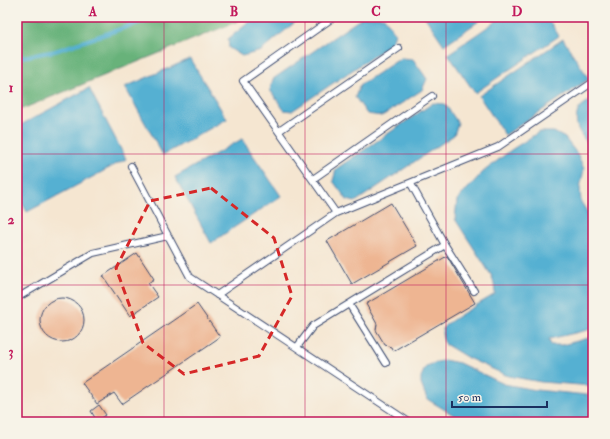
<svg xmlns="http://www.w3.org/2000/svg" width="610" height="439" font-family="'IM FELL Double Pica',serif">
<rect width="100%" height="100%" fill="#f7f3e8"/>
<filter id="ink" filterUnits="userSpaceOnUse"><feTurbulence type="fractalNoise" baseFrequency=".025" numOctaves="2"/><feDisplacementMap in="SourceGraphic" scale="8" xChannelSelector="R" yChannelSelector="G"/><feConvolveMatrix kernelMatrix="1 2 1 2 8 2 1 2 1" color-interpolation-filters="sRGB"/></filter>
<filter id="wash" filterUnits="userSpaceOnUse"><feTurbulence type="fractalNoise" baseFrequency=".012" numOctaves="4" result="noise"/><feDisplacementMap in="SourceGraphic" scale="16" xChannelSelector="R" yChannelSelector="G"/><feGaussianBlur stdDeviation="0.9" result="paint"/><feColorMatrix in="noise" values="0 0 0 0 0 0 0 0 0 0 0 0 0 0 0 0 0 1.4 0 .05"/><feComposite in="paint" operator="in"/></filter>
<g filter="url(#wash)">
<rect width="100%" height="100%" fill="#f5e6d1"/>
<path fill="#68b27a" stroke="#42706c" d="M26,17H248L17,111V20Z"/>
<path fill="#54b0d2" stroke="#387098" d="M256,17L271,19L274,17H301L261,51L242,56L229,48L228,39Z
M363,17H384L395,33L391,44L292,111L284,110L270,90L273,79Z
M425,17H485L444,45Z
M502,17H547L559,36L475,93L448,54Z
M563,39L589,79L505,135L479,96Z
M401,58L413,59L427,79L422,90L382,116L367,114L355,97L360,85Z
M190,59L227,119L163,155L125,87Z
M89,88L126,159L27,212L17,193V127Z
M593,100V155C589,138 573,134 577,114C579,106 586,102 593,100Z
M433,103L445,104L458,123L454,135L355,202L347,200L333,181L336,169Z
M539,132H554L565,138L578,155L584,169L580,188L581,202L593,221V326L588,330L549,339L551,345H562L589,338L593,335V386L541,382L508,376L468,358L445,344C443,339 441,333 443,328C446,322 486,300 495,294L494,283L491,275L455,219L457,200L483,172L511,150Z
M242,139L281,196L211,243L175,177Z
M444,360L459,363L504,384L536,390L587,395L593,394V422H465L427,399L421,384V377L425,368L429,365Z"/>
<g fill="none" stroke-linecap="round" stroke-linejoin="round">
<path stroke="#54b0d2" stroke-width="4" d="M17,58L55,51L156,17"/>
</g>
<g id="blocks">
<path fill="#eeb592" d="M391,203L417,246L352,284L327,241Z
M137,253L154,279L148,283L158,297L130,316L103,276Z
M447,256L475,303L393,351L391,347L385,345L376,330L377,324L366,304Z
M40 320a22 22 0 1 1 44 0a22 22 0 1 1-44 0Z
M197,304L220,337L122,404L114,393L97,404L82,383Z
M99,405L106,415L97,421L91,411Z"/>
</g>
</g>
<g filter="url(#ink)">
<use href="#blocks" fill-opacity="0" stroke="#3c4a6f" stroke-width="1"/>
<g fill="none" stroke-linecap="round" stroke-linejoin="round">
<g stroke="#3c4a6f" stroke-width="8">
<path id="lane" d="M334,17L243,81L336,213
M279,131L399,48
M131,166L190,277L409,422
M313,179L432,96
M411,184L445,245L474,291
M217,295L336,213L498,147L593,82
M17,298L93,253L168,236
M349,304L386,363
M297,347L313,326L445,245"/>
</g>
<use href="#lane" stroke="#fff" stroke-width="6"/>
</g>
</g>
<path fill="none" stroke="#d62828" stroke-width="3" stroke-dasharray="8 5" stroke-linejoin="round" d="M211,188L274,238L292,296L259,356L184,374L143,343L116,268L150,201Z"/>
<path fill="none" stroke="#c2185b" stroke-width="1" stroke-opacity="0.55" d="M164,17V422M305,17V422M446,17V422M17,154H593M17,285H593"/>
<rect width="610" height="439" fill="none" stroke="#f7f3e8" stroke-width="44"/>
<path d="M452 401v6h95v-6" fill="none" stroke="#1b2f5e" stroke-width="2"/>
<text x="458" y="401" font-size="12" fill="#1b2f5e" stroke="#f7f3e8" stroke-width="3" paint-order="stroke">50 m</text>
<rect x="22" y="22" width="566" height="395" fill="none" stroke="#c2185b" stroke-width="1.5"/>
<g font-size="13" text-anchor="middle" font-weight="bold" fill="#c2185b">
<text x="93" y="16">A</text>
<text x="234" y="16">B</text>
<text x="376" y="16">C</text>
<text x="517" y="16">D</text>
<text x="11" y="92">1</text>
<text x="11" y="224">2</text>
<text x="11" y="356">3</text>
</g>
</svg>
